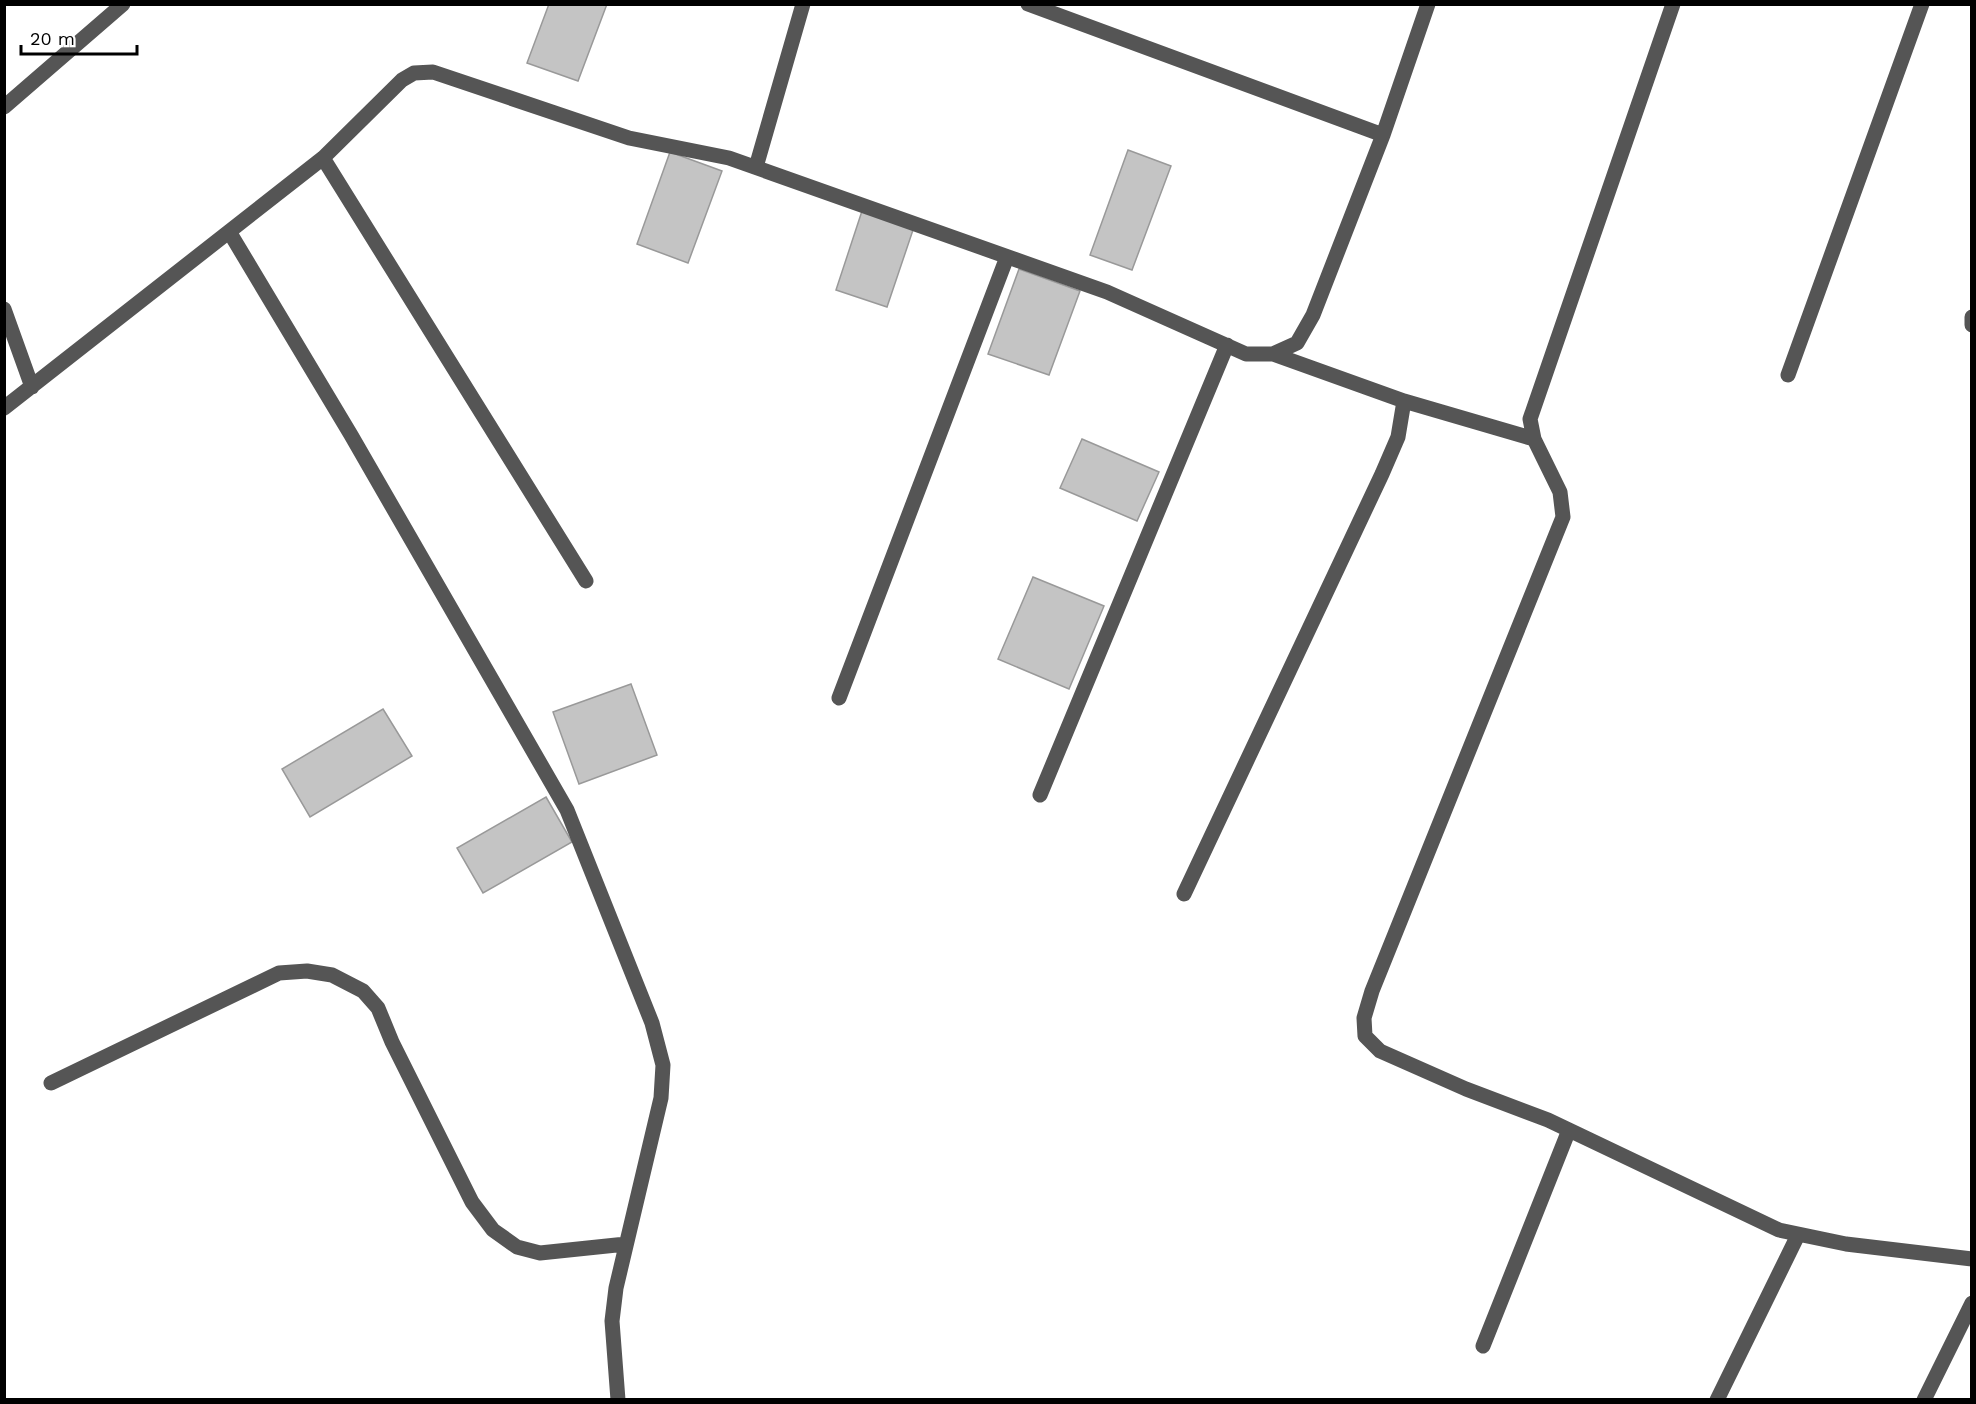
<svg xmlns="http://www.w3.org/2000/svg" width="1976" height="1404" font-family="'Work Sans',sans-serif">
<rect width="100%" height="100%" fill="#fff"/>
<path fill="#c4c4c4" stroke="#999" stroke-width="1.5" d="M549,4H607L578,81L527,63Z
M1128,150L1171,166L1132,270L1090,255Z
M670,152L722,171L688,263L637,244Z
M862,211L914,227L887,307L836,290Z
M1019,269L1080,291L1049,375L988,354Z
M1082,439L1159,472L1137,521L1060,488Z
M1033,577L1104,606L1069,689L998,659Z
M631,684L657,755L579,784L553,712Z
M383,709L412,756L310,817L282,769Z
M546,797L572,842L483,893L457,848Z"/>
<g fill="none" stroke-linecap="round" stroke-linejoin="round">
<path stroke="#555" stroke-width="15" d="M1028,4L1383,135
M1673,4L1530,419L1534,439L1560,492L1563,517L1372,991L1364,1018L1365,1036L1380,1051L1466,1089L1548,1120L1779,1230L1846,1244L1972,1259
M4,107L123,4
M323,158L586,581
M756,167L803,4
M230,233L351,435L567,810L652,1023L663,1065L661,1098L616,1288L612,1321L618,1400
M4,309L32,387
M1972,317V325
M1788,375L1922,4
M1404,401L1534,439
M4,408L323,158L402,80L414,73L433,72L629,138L729,158L1107,292L1246,354H1273L1297,343L1313,315L1383,135L1428,4
M839,698L1007,257
M1040,795L1227,345
M1184,894L1382,474L1398,437L1404,401L1273,354
M51,1083L279,973L307,971L332,975L363,991L378,1008L392,1042L472,1202L493,1230L517,1247L540,1253L626,1244
M1483,1346L1569,1130
M1717,1400L1798,1235
M1924,1400L1972,1303"/>
</g>
<rect width="1976" height="1404" fill="none" stroke="#000000" stroke-width="12"/>
<path d="M21 45v9h116v-9" fill="none" stroke="#000000" stroke-width="3"/>
<text x="30" y="45" font-size="18" fill="#000000" stroke="#ffffff" stroke-width="4.5" paint-order="stroke">20 m</text>
</svg>
